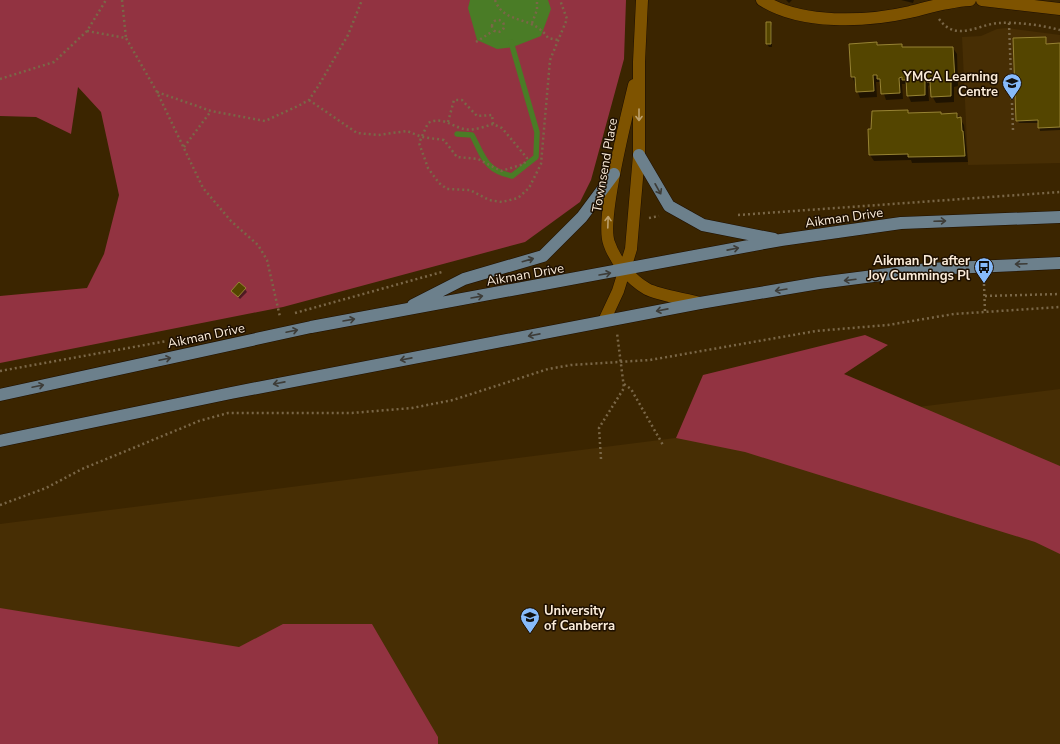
<svg xmlns="http://www.w3.org/2000/svg" width="1060" height="744" font-family="'Nunito Sans',sans-serif">
<rect width="100%" height="100%" fill="#3b2500"/>
<path fill="#472e04" d="M1007,28L1060,35V163L968,165L962,37L981,36L997,29Z
M1060,389V744H0V524Z"/>
<path fill="#923341" d="M0,0H626L624,59L591,180L580,202L525,242L283,307L0,363V296L87,288L104,254L119,195L101,112L78,87L71,134L36,117L0,116Z
M865,335L888,345L844,374L1060,466V554L1035,542L745,452L676,438L703,375Z
M0,608L239,647L283,624H372L438,737V744H0Z"/>
<path fill="#4a7c26" d="M470,0H548L551,9L541,36L513,47L497,49L477,40L468,8Z"/>
<path fill="#0007" d="M786,0H792L789,3Z
M901,0H914L913,3Z
M770,23L772,26V47H769L767,44Z
M1045,38L1047,45L1060,44V130L1040,131L1039,123H1019L1017,120Z
M876,43L878,46L902,45L903,48H953L957,54L958,86L954,87V102L936,103L932,96L930,85L928,86L929,101L911,102L908,95L905,84H902L903,99L886,100L880,82H876L877,97L860,98L852,76Z
M907,111L909,114L941,113L942,115L957,114L964,125L968,162L912,163L911,160L874,161L870,155L872,130Z
M245,289L247,292L240,299L232,291Z"/>
<g fill="none" stroke-linecap="round" stroke-linejoin="round">
<path stroke="#4a7c26" stroke-width="5.5" d="M457,134L472,135C484,158 485,170 512,176L536,157L537,132L511,42"/>
</g>
<path fill="#544500" stroke="#978333" d="M766,22H771V44H766Z
M1046,37V44L1060,43V127L1038,128V120L1016,121L1013,38Z
M877,42V45L902,44V47H953L955,80H951V96L931,97L930,82H927V79H925V95L907,96L906,80H902V77L899,78L900,93L881,94L880,79H877V75H873L874,91L856,92L855,77H851L849,44Z
M908,110V113L941,112V114L957,113V118L961,117L962,131H963L965,156L908,157V154L869,155L868,129H871L872,111Z
M239,282L246,288L238,297L231,291Z"/>
<g fill="none" stroke-linecap="round" stroke-linejoin="round">
<g stroke="#1d0f00" stroke-width="13">
<path id="minor" d="M762,0C801,25 866,22 910,12C930,7 949,1 970,0
M982,0L1060,9
M634,85C627,115 600,219 609,243C615,261 631,280 647,289C658,295 686,299 700,303
M604,321L618,291L631,249L639,155V62L642,0"/>
</g>
<g stroke="#1d0f00" stroke-width="13">
<path id="major" d="M639,155L669,206L703,225L774,239
M413,305L464,279L543,256L582,217L614,174
M0,395L311,327L781,240L901,223L1060,217
M0,441L231,393L700,303L819,283L928,269L1060,263"/>
</g>
<path stroke="#7a6747" stroke-width="2.5" stroke-dasharray="2 3" stroke-linecap="butt" d="M122,0L126,38
M495,0C505,26 532,14 548,38L558,40
M939,19C957,43 978,24 999,23C1018,22 1041,25 1060,30
M492 26a6 6 0 1 1 12 0a6 6 0 1 1-12 0Z
M532,23L537,10V0
M1009,23L1013,130
M87,31L126,38L157,92L203,188L231,221L258,245L267,260L280,317
M476,42L493,31
M0,79L54,62L87,31L106,0
M157,92L211,111L265,121L298,106L309,100L319,85L348,35L362,0
M309,100L357,133L378,135L407,131L422,137L444,140L457,157L478,159L501,171L524,164L527,158L502,128L493,124C484,127 473,131 464,129C451,126 442,116 428,123L419,143L428,168L439,183L447,189L470,190L489,200L502,202L518,198L529,188L541,164L550,60L567,19L560,0
M448,122L454,100H462L477,116L492,115L493,124
M184,147L211,111
M738,215L1060,192
M649,218L659,216
M984,284L985,312
M985,296L1060,294
M295,313L442,272
M0,371L167,341
M624,384L631,389L663,445
M601,459L599,428L624,388L617,333
M0,505L46,488L82,469L199,421L228,413H352L412,408L453,400L548,369L571,365L650,360L816,331L888,325L954,314L1060,307"/>
<use href="#minor" stroke="#7e5300" stroke-width="12"/>
<use href="#major" stroke="#6c808c" stroke-width="12"/>
</g>
<defs><path id="oneway-shaft" d="M-6 0H5M1.5-3L5.5 0L1.5 3" fill="none" stroke-width="1.6" stroke-linecap="round" stroke-linejoin="round"/></defs>
<g stroke="#bca06c">
<use href="#oneway-shaft" transform="translate(639 115) rotate(90)"/>
<use href="#oneway-shaft" transform="translate(608 222) rotate(-88)"/>
</g>
<g stroke="#3d3c38">
<use href="#oneway-shaft" transform="translate(658 189) rotate(61)"/>
<use href="#oneway-shaft" transform="translate(940 221) rotate(-2)"/>
<use href="#oneway-shaft" transform="translate(733 249) rotate(-11)"/>
<use href="#oneway-shaft" transform="translate(528 260) rotate(-16)"/>
<use href="#oneway-shaft" transform="translate(1021 264) rotate(178)"/>
<use href="#oneway-shaft" transform="translate(605 274) rotate(-10)"/>
<use href="#oneway-shaft" transform="translate(850 280) rotate(173)"/>
<use href="#oneway-shaft" transform="translate(781 290) rotate(171)"/>
<use href="#oneway-shaft" transform="translate(477 297) rotate(-10)"/>
<use href="#oneway-shaft" transform="translate(662 310) rotate(169)"/>
<use href="#oneway-shaft" transform="translate(349 320) rotate(-10)"/>
<use href="#oneway-shaft" transform="translate(292 331) rotate(-12)"/>
<use href="#oneway-shaft" transform="translate(534 335) rotate(169)"/>
<use href="#oneway-shaft" transform="translate(165 359) rotate(-12)"/>
<use href="#oneway-shaft" transform="translate(406 359) rotate(169)"/>
<use href="#oneway-shaft" transform="translate(279 383) rotate(169)"/>
<use href="#oneway-shaft" transform="translate(38 386) rotate(-12)"/>
</g>
<defs>
<g id="school-pin" transform="scale(1)"><path d="M0 17L-7.5 6A9.5 9.5 0 1 1 7.5 6Z" fill="#87bbfb" stroke="#1d0f00"/><path d="M0-5L7-2L0 1L-7-2ZM-4 1L0 2.5L4 1V4Q0 6-4 4Z" fill="#111"/></g>
<g id="bus-pin" transform="scale(1)"><path d="M0 17L-7.5 6A9.5 9.5 0 1 1 7.5 6Z" fill="#87bbfb" stroke="#1d0f00"/><path d="M-5-6H5V4H4V6H2V4H-2V6H-4V4H-5ZM-3.5-4V0h7V-4ZM-3.5 1.2v1.5H-2V1.2ZM2 1.2v1.5H3.5V1.2Z" fill="#111"/></g>
<g id="university-pin" transform="scale(1)"><path d="M0 17L-7.5 6A9.5 9.5 0 1 1 7.5 6Z" fill="#87bbfb" stroke="#1d0f00"/><path d="M0-5L7-2L0 1L-7-2ZM-4 1L0 2.5L4 1V4Q0 6-4 4Z" fill="#111"/></g>
</defs>
<g fill-rule="evenodd">
<use href="#school-pin" x="1012" y="83"/>
<use href="#bus-pin" x="984" y="267"/>
<use href="#university-pin" x="530" y="617"/>
</g>
<g text-anchor="middle" stroke-width="3" stroke-linejoin="round" paint-order="stroke">
<g font-size="13" font-weight="bold" fill="#fbecd9" stroke="#1d0f00" text-anchor="end">
<text x="998" y="81">YMCA Learning<tspan x="998" dy="15">Centre</tspan></text>
<text x="970" y="265">Aikman Dr after<tspan x="970" dy="15">Joy Cummings Pl</tspan></text>
<text x="544" y="615" text-anchor="start">University<tspan x="544" dy="15">of Canberra</tspan></text>
</g>
<g font-size="13" fill="#fbecd9" stroke="#1d0f00">
<text transform="translate(604 165) rotate(-80)" y="5">Townsend Place</text>
<text transform="translate(844 217) rotate(-8)" y="5">Aikman Drive</text>
<text transform="translate(525 274) rotate(-10)" y="5">Aikman Drive</text>
<text transform="translate(206 335) rotate(-12)" y="5">Aikman Drive</text>
</g>
</g>
</svg>
